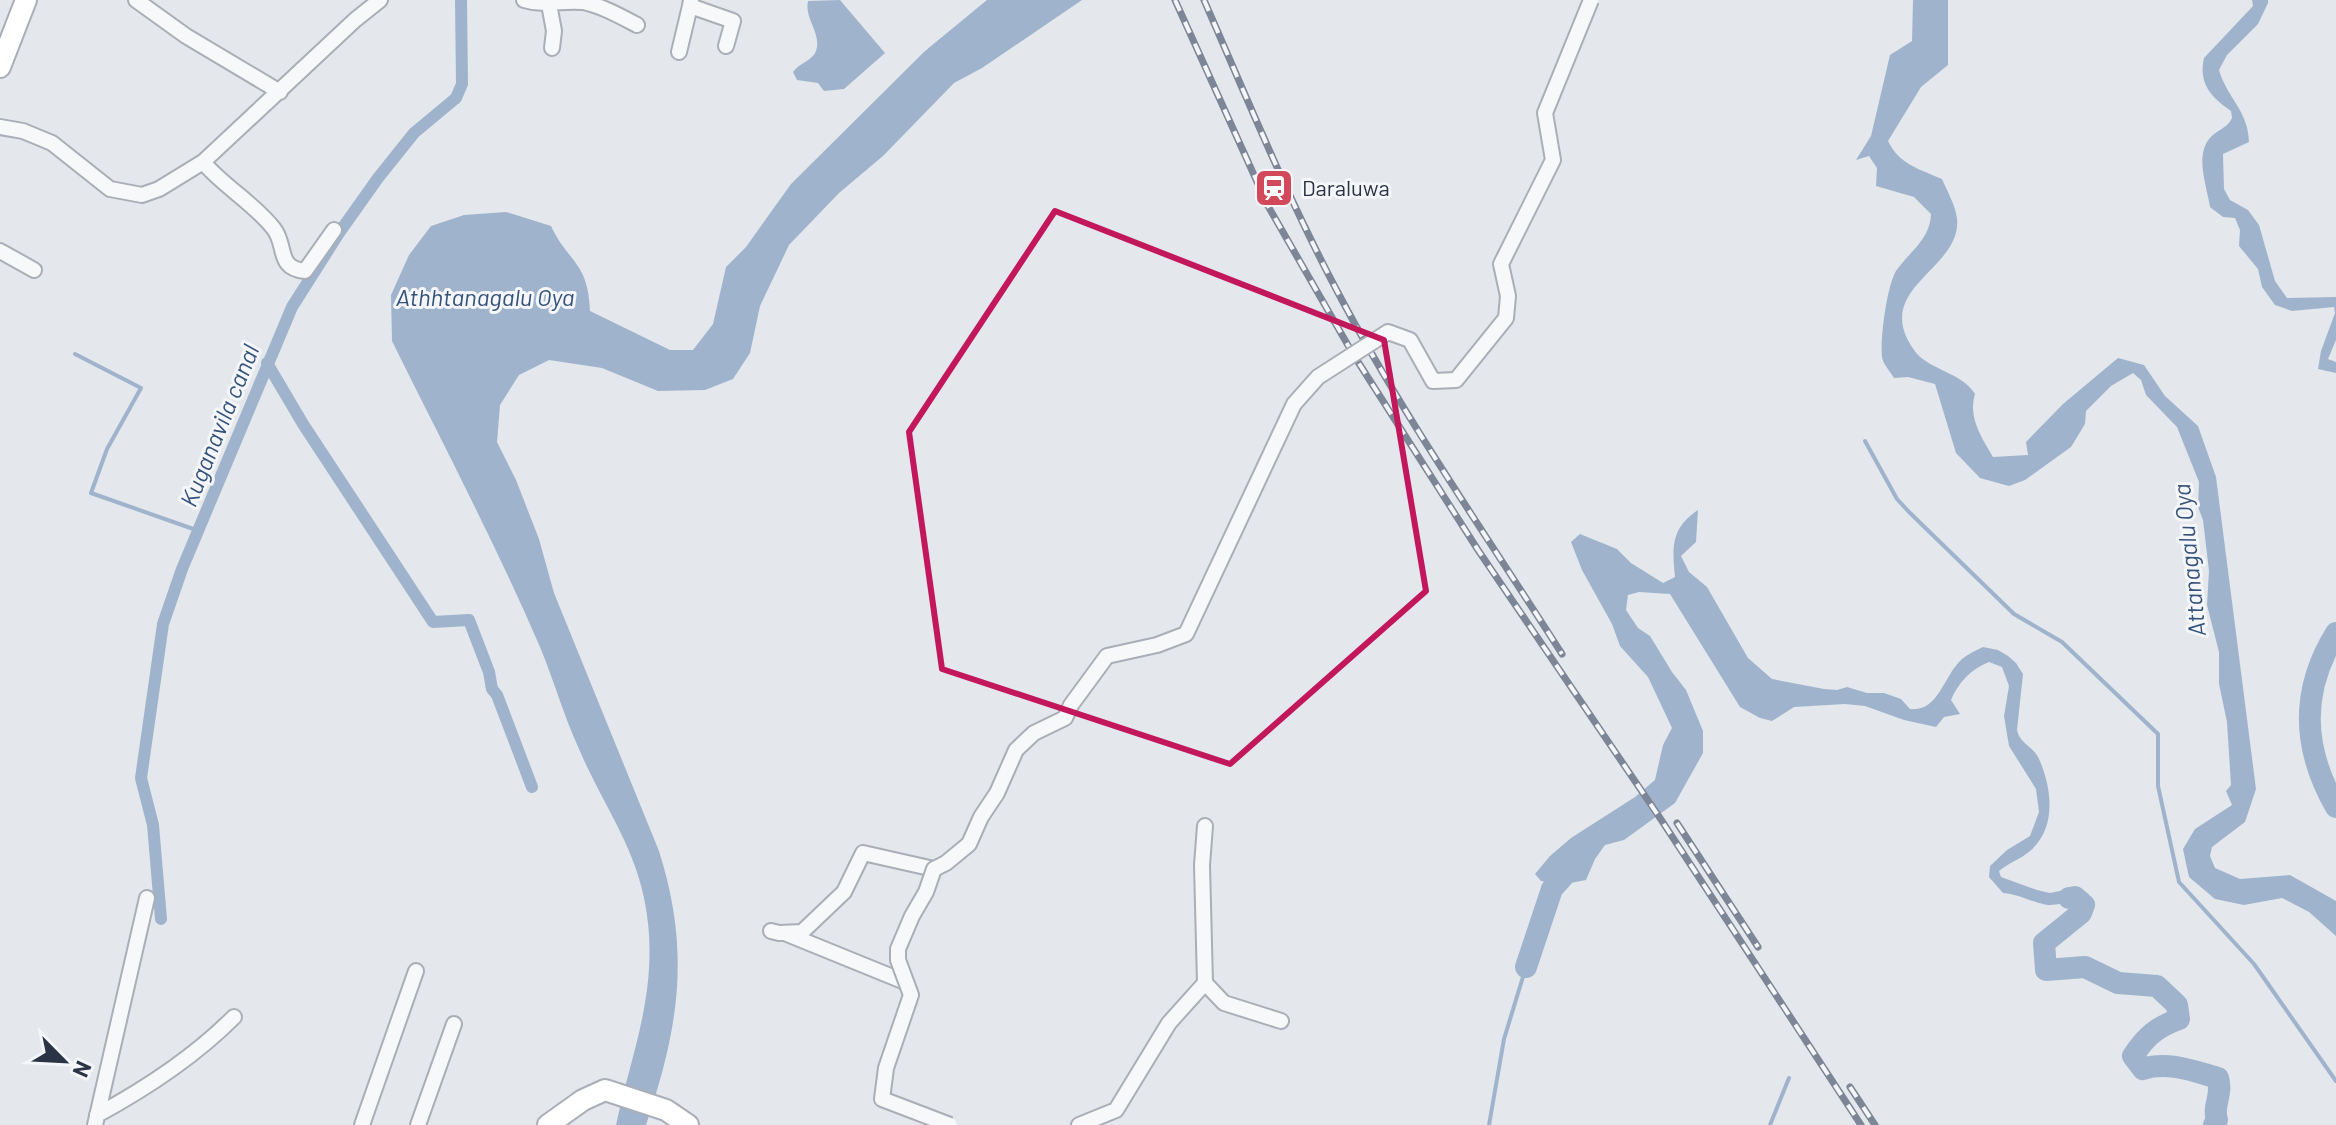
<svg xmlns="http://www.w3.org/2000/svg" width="2336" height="1125" font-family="Barlow,sans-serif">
<rect width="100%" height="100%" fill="#e4e7ec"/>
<path fill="#9fb4cc" d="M840,0L885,53L844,89L824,91L818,83L797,80L793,72C799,63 812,61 816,51C822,33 804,19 808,1Z
M987,0H1082L982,68L954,83L883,156L839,193L789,245L760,306L750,353L733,379L705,390L658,391L602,368L549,360L519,375L500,405L497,442L516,480L539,539L554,593L659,851C691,952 679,1027 646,1125H616C631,1055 656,997 648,923C641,853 606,812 579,749C564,716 554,681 540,647C495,543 442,442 392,341L391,295L409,255L431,226L464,215L506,212L551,226C569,264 588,261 590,311L670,350H693L713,324L726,267L746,247L791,184L925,51Z
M1913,0H1948V65L1921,87L1888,141C1899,164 1919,169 1942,179C1947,191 1956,206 1957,219C1962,269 1873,287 1912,347C1926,371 1960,370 1975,394C1968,418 1981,436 1993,457L2028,455L2026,442L2063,404L2118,358L2144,365L2165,396L2198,426L2216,477L2256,789L2245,822L2212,847L2210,856L2215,868L2240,879L2290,875L2336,901V936L2309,912L2282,898L2244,905L2215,899L2189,877L2183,849L2195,829L2232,805L2226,791L2231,785L2227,722L2219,684V652L2207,605L2209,571L2203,520L2198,507L2199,482L2177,427L2146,395L2141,380L2133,373L2111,386L2086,411L2085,424L2071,447L2025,480L2009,486L1980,478L1956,453L1935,384L1908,377L1894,378C1890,371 1883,364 1882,357C1880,338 1887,286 1896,271C1909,252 1930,240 1931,214L1914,197L1876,186L1877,168L1869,156L1856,160L1871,136L1890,55L1912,41Z
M2252,0H2268V3L2258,24L2227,55L2219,70C2227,98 2248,110 2249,142L2223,154L2224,189L2230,200L2248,210L2259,225L2275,281L2287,298L2336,297V340L2328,359L2336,362V373L2318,369L2321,351L2335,313L2334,307L2292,311L2275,305L2262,287L2258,269L2239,246L2240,230L2235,218L2223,217L2210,207C2207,187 2195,157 2209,139C2216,130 2227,129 2232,118L2231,111C2212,98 2198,84 2204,58L2253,6Z
M1698,510L1696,542L1681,556L1689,572L1707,587L1748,658L1772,679L1824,689L1837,690L1847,687L1867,693H1884L1901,699L1910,709C1938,712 1943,678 1960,661C1966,655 1975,651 1983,647L1998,650L2008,656L2016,663L2023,674L2017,730C2020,744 2034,747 2039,759C2052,788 2057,828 2030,851C2021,859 2008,863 1999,871L2001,877L2037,890L2050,893L2070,889L2089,897L2088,911L2082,916L2077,915L2081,910L2077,903C2066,902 2052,907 2043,904C2029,901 2018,894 2003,893L1989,877L1990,866L2007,850L2030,836L2039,812L2036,789L2009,746L2004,716L2009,686L2002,667L1989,662C1971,669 1958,683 1951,700L1960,714L1944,717L1936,727L1904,720L1865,706L1845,704L1794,707L1772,721L1760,718L1740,707L1670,594L1639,592L1628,595L1626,610L1638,628L1650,636L1672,672L1686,690L1703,731V753L1675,803L1624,840L1605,845L1595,859L1586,880L1565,884L1541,881L1535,874L1550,856L1571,838L1635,797L1655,780L1663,745L1672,728L1648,677L1620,646L1612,624L1582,570L1571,542L1580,534L1617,549L1631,563L1663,583L1675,577C1672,547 1671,528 1698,510Z"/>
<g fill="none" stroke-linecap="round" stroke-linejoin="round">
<path stroke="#9fb4cc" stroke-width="4" d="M75,354L141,388L107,449L91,493L199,531
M1865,441L1897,499L1909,512L2014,614L2062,642L2158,734V786L2179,882L2254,964L2336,1081
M1489,1125L1504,1039L1526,967
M1770,1125L1789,1078"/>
<path stroke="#9fb4cc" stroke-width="12" d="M267,363L303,424L433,622L469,620L489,672L492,689L497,695L532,787
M161,919L153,825L141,778L163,624L182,569L292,307L339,233L378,178L414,133L456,98L462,84L461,0"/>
<path stroke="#9fb4cc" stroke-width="22" d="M2336,633C2300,691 2302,748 2336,807
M2069,898L2075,897L2084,905L2081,913L2044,943L2046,970L2085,967L2118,983L2157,986L2177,1005L2179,1019C2157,1027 2146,1036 2133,1056L2143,1069C2168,1061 2193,1071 2218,1078C2223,1096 2212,1105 2217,1120L2214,1125
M1526,967L1552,889L1577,861"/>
<g stroke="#a9aeb7" stroke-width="18">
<path id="street" d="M136,0L186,36L280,92
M524,0C543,6 563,0 583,2C602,6 620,16 637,25
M691,0L690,6L733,21L726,46
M549,4L554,31L552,48
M679,52L690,6
M0,127L23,131L52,143L110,189L142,195L159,189L203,162L355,20L380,0
M203,162C224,187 254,203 274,229C287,246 276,268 305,271L334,230
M0,251L34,270
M1205,826L1202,865L1205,983L1224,1003L1281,1021
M771,931L779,933L802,932L844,892L863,853L934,869
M787,934L905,982
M97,1115C147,1088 194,1057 234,1017
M95,1125L147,898
M362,1125L416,971
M418,1125L454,1024
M1079,1125L1116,1110L1169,1023L1205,983"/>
</g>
<g stroke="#a9aeb7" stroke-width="24">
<path id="secondary" d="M0,67L26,0
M548,1125L583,1100L605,1090L666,1110L688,1125"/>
</g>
<use href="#street" stroke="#f7f8fa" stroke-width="14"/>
<use href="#secondary" stroke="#fff" stroke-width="20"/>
<g stroke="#7d8696" stroke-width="7">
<path id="rail" d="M1175,0L1268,206L1353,354L1478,550L1660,818L1861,1125
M1204,0C1246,96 1286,194 1335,287C1402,415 1485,533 1562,654
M1677,823L1758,947
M1850,1087L1875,1125"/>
</g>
<use href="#rail" stroke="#f4f6f9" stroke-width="4" stroke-dasharray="12" stroke-linecap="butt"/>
<g stroke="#a9aeb7" stroke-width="18" stroke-linecap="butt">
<path id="street-bridge" d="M950,1125L882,1099L886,1068L911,995L898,960V949L912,916L926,892L934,869L946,863L969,844L981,817L997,793L1016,750L1034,733L1065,718L1071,705L1107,656L1157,645L1186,634L1294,404L1318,377L1388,332L1410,340L1433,381L1456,380L1506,318L1508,296L1501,264L1553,160L1545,113L1591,0"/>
</g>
<use href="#street-bridge" stroke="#f7f8fa" stroke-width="14"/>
</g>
<path fill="none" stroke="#c2185b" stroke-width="6" stroke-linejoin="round" d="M1055,211L1384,340L1426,591L1230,764L942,669L909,432Z"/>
<defs>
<g id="station-square" transform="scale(2)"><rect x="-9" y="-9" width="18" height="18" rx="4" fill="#d1495b" stroke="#f4f6f9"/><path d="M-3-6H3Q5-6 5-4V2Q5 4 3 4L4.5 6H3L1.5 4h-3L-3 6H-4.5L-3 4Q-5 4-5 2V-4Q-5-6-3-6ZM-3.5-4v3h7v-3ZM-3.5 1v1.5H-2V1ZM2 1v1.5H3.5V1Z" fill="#fff"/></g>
</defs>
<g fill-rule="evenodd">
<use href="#station-square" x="1274" y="188"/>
</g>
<g text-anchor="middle" stroke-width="6" stroke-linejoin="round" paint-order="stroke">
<g font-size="22" fill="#2b3445" stroke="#f4f6f9" text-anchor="start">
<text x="1302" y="196">Daraluwa</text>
</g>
<g font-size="24" font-style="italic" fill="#34527a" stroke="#f4f6f9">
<text x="485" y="306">Athhtanagalu Oya</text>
<text transform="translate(220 426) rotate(-68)" y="8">Kuganavila canal</text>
<text transform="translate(2190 560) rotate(-96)" y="8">Attanagalu Oya</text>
</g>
</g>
<g transform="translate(64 1061) rotate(114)" stroke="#f4f6f9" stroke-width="6" paint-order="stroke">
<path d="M0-6L14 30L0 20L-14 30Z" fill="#2b3445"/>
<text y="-12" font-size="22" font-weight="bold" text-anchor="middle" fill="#2b3445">N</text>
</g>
</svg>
